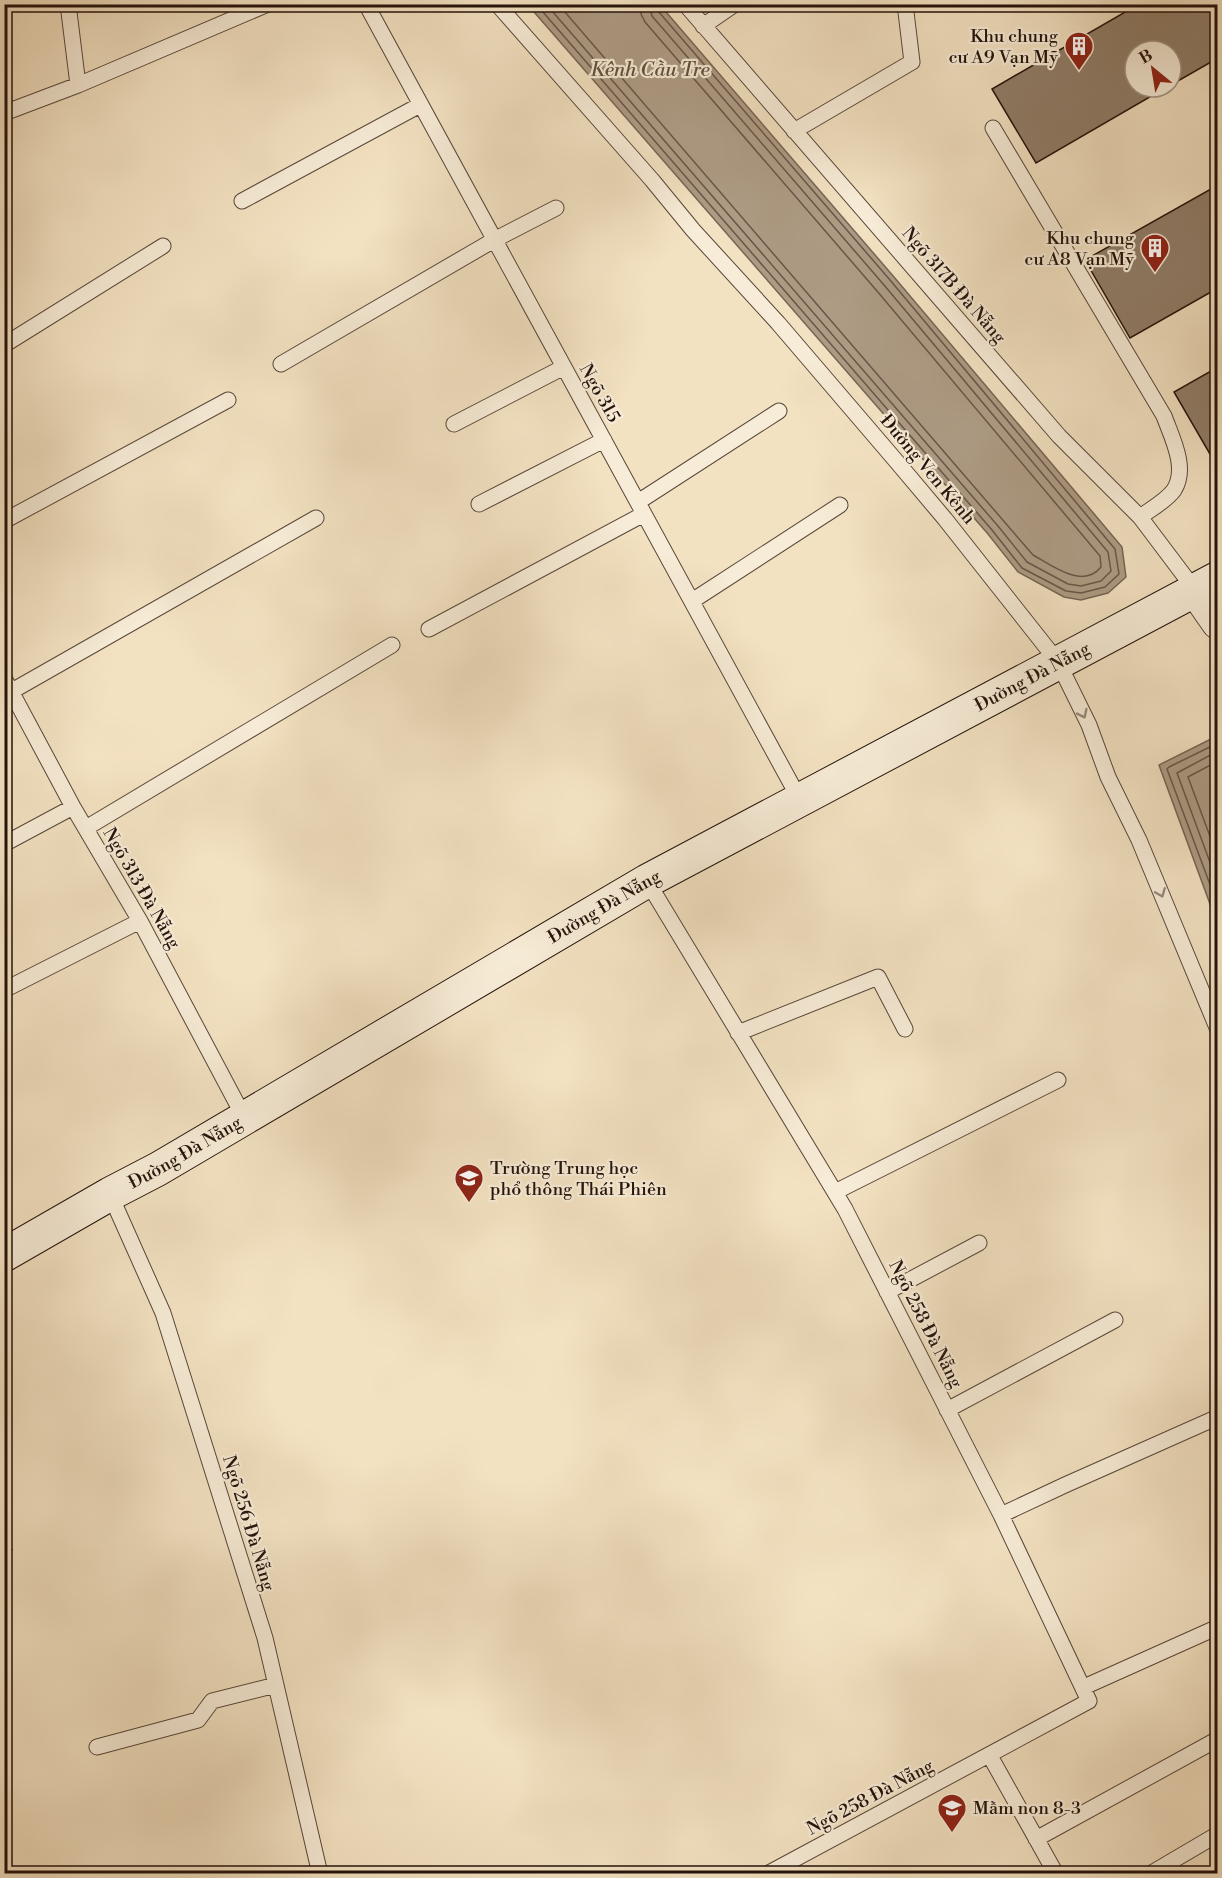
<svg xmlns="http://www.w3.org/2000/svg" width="1222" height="1878" font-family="'Libre Bodoni',serif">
<rect width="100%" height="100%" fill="#f3e2c2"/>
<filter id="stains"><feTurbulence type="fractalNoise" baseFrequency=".00333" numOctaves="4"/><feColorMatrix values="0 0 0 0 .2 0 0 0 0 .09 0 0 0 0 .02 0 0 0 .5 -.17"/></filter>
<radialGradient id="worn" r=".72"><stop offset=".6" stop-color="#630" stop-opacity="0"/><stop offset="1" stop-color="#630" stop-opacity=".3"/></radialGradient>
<path fill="#ad9b84" stroke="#766454" stroke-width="1.5" d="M528,5H660L894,277L1122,547L1126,577L1108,593L1081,600L1064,597L1018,572L988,534Z
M1217,736V923L1159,765Z"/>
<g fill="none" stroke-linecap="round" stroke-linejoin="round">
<path stroke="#685648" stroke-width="1.5" d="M536,4L992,530L1022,568L1066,591L1081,593L1105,587L1119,574L1115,549L890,280L658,11L656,4
M546,4L998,526L1027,562L1068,584L1081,586L1101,581L1111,571L1108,552L884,285L652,16L649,4
M558,4L1033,555C1051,565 1083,590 1101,567L1100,556L877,291L645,22L641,14L640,4
M1218,743L1169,767L1167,769L1218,906
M1218,751L1177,773L1218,884
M1218,761L1188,777L1218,858"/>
</g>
<path fill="#907e6a" stroke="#24120b" stroke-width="1.5" d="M1139,4H1218V58L1171,85V51H1135V87H1167L1036,163L992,89Z
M1218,185V288L1130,338L1085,260Z
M1218,367V459L1214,461L1174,392Z
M4,1537L12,1550L4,1554Z"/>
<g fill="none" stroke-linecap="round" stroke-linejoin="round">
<g stroke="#584639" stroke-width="17">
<path id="lane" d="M68,4L78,85
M366,4L800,800
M497,4L652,180L693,230L778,323L897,462L945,519L1058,662L1089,725L1108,777L1139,840L1218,1030
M685,4L1059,436L1140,517L1195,590
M703,26L735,4
M4,113L78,85L268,4
M993,128L1164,416C1172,438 1188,468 1174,490C1166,501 1151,509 1140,517
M794,131L912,62L905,4
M242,201L420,105
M4,345L163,246
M281,364L494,240L556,208
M454,424L564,367
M638,502L779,411
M479,504L604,440
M4,521L228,400
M692,601L840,505
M429,629L644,514
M4,678L73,807L140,921L244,1117
M12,691L316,518
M86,828L392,645
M4,844L73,807
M647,881L845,1209L1001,1515L1089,1701L767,1874
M4,990L140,921
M738,1033L878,977L905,1029
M835,1192L1058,1080
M110,1194L163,1313L265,1638L320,1874
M887,1292L979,1243
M947,1410L1115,1320
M1001,1515L1065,1485L1218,1417
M1084,1687L1218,1627
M97,1747L198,1720L212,1701L276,1685
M990,1756L1056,1874
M1036,1839L1218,1739
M1150,1874L1218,1834"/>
</g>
<g stroke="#584639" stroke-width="34">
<path id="street" d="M1195,590L1218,623"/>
</g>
<g stroke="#24120b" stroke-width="35">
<g id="secondary">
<path id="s1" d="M4,1255L110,1194L158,1169L647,881L1218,578"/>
</g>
</g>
<use href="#lane" stroke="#f7ecd7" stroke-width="15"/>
<use href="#street" stroke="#f7ecd7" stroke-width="32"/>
<use href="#secondary" stroke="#f7ecd7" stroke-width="33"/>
</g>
<defs><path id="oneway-chevron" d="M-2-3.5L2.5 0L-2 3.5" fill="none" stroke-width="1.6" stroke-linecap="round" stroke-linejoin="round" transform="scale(1.5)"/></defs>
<g stroke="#988a7b">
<use href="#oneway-chevron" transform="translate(1083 714) rotate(64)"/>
<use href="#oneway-chevron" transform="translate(1161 893) rotate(68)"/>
</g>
<defs>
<g id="building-pin" transform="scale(1.5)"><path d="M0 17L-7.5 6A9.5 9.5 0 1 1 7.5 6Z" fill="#8f2418" stroke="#f7ecd7"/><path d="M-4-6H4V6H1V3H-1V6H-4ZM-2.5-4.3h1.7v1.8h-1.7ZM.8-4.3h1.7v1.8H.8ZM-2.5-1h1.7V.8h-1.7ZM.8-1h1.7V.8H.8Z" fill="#fff"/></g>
<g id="school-pin" transform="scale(1.5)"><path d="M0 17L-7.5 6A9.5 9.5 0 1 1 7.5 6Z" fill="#8f2418" stroke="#f7ecd7"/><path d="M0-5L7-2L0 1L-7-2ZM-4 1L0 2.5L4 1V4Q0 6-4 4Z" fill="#fff"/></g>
</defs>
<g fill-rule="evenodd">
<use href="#building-pin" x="1079" y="46"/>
<use href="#building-pin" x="1155" y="248"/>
<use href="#school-pin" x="469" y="1178"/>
<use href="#school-pin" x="952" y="1808"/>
</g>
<g text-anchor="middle" stroke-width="4.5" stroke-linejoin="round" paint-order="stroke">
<g font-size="18" fill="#24120b" stroke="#f7ecd7" text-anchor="end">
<text x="1058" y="42">Khu chung<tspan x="1058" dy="21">cư A9 Vạn Mỹ</tspan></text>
<text x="1134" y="244">Khu chung<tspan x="1134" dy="21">cư A8 Vạn Mỹ</tspan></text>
<text x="490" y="1174" text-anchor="start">Trường Trung học<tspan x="490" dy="21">phổ thông Thái Phiên</tspan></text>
<text x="973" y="1814" text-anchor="start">Mầm non 8-3</text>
</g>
<g font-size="18" fill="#24120b" stroke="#f7ecd7">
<text transform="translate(954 285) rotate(49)" y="6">Ngõ 317B Đà Nẵng</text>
<text transform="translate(600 393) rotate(61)" y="6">Ngõ 315</text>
<text transform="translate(928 469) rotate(50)" y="6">Đường Ven Kênh</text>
<text dy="6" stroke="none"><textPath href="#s1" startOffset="1180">Đường Đà Nẵng</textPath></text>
<text transform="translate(142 888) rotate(60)" y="6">Ngõ 313 Đà Nẵng</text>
<text dy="6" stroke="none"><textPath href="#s1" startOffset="694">Đường Đà Nẵng</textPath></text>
<text dy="6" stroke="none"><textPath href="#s1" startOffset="208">Đường Đà Nẵng</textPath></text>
<text transform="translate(926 1324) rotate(63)" y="6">Ngõ 258 Đà Nẵng</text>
<text transform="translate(249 1523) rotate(73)" y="6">Ngõ 256 Đà Nẵng</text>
<text transform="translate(870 1797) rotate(-28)" y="6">Ngõ 258 Đà Nẵng</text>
</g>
<g font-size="20" font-style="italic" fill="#625041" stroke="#f7ecd7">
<text x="650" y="76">Kênh Cầu Tre</text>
</g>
</g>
<rect width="1222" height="1878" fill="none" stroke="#f3e2c2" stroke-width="24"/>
<rect x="6" y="6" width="1210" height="1866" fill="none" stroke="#24120b" stroke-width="3"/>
<rect x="12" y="12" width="1198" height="1854" fill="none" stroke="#24120b" stroke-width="1.5"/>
<g transform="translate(1153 69) rotate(330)"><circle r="28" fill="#f7ecd7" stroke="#a39585" stroke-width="1.5"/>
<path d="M0-4.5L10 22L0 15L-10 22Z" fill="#8f2418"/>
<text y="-9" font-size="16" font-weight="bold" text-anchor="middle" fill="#24120b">B</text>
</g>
<rect width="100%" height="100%" filter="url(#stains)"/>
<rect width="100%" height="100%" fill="url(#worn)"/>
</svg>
